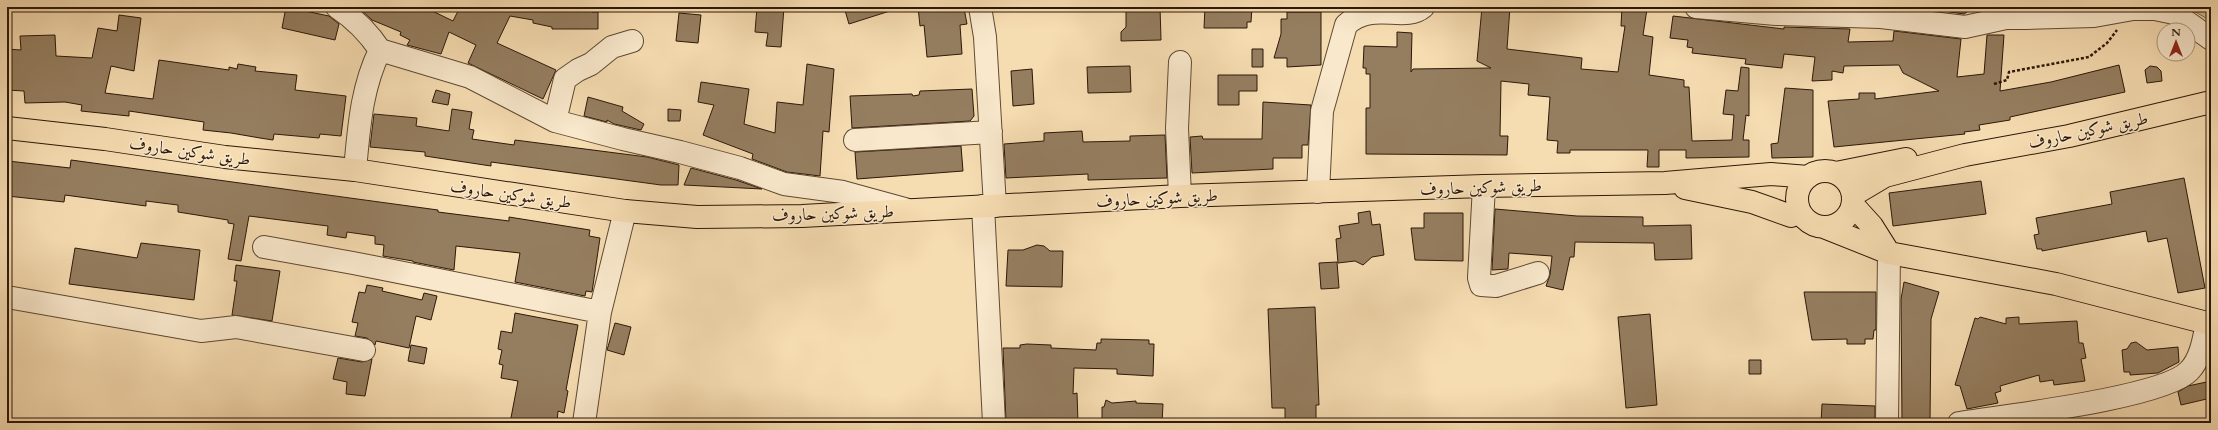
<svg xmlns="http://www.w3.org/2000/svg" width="2218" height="430" font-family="Cardo,Amiri,serif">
<rect width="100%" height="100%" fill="#f6dcb1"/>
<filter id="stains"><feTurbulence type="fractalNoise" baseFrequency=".005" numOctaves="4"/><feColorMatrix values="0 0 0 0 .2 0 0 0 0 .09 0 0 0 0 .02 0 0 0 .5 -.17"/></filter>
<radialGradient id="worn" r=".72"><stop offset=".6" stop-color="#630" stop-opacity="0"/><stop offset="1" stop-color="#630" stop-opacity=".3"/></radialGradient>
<path fill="#d4bb94" stroke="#806a4e" d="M2187,7H2211V21Z"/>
<path fill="#957e60" stroke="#2c1808" d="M286,7L329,16L339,24L335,40L282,28Z
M358,7H424L453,21L460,7H592V12H598V29H552V27L533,23V20L510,16L497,43L556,70L543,99L468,63L476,45L449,32L441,54L407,45L410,40L400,35L401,32L372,20Z
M757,7H784L781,47L766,46L768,33L755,32Z
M844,7H893V10L849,24Z
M918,7H940L941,11L964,8L967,24L960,25L962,54L927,57L924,25L920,26Z
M1126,7H1160L1161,40L1121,41V32L1126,27Z
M1205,7H1252L1251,22H1247V28H1204Z
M1482,7H1510L1507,49L1582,58L1581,69L1618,72L1625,26H1621L1622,7L1647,9L1643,35L1653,37L1649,75L1684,80V87H1689L1692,141L1732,140L1734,115L1723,114L1726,90L1738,91L1741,67L1749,68V116L1746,115L1743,140H1749V157L1686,158V150H1659V167H1647L1648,150H1570V153H1557L1558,141L1547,140L1550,97L1528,95L1529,84L1501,81L1500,136H1508L1507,155L1366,154V108H1370V74H1366V68H1363L1364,46L1397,47V32L1412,33L1411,72L1413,69L1491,68L1477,61Z
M1915,7H1974L1964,14Z
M1287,12H1321V65L1287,67V58H1274L1281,34V19H1287Z
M679,13L701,15L698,43L676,41Z
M119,15L141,18L134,71L111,66L105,93L153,99L159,60L229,70V67L237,69L238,64L256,67L255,71L297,75L295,90L346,96L341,136L320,134L319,138L274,134L273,140L260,138L231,133L203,130L204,122L129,111V116L81,111L82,105L65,102L25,103L24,91L7,90V49L21,50L20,36L55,35L56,56L92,58L98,28L117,31Z
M1673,16L1784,29V27L1850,29L1848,42L1893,41L1894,31L1961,39L1957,77L1984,74L1987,35H2004L2000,91L2051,82L2119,65L2125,92L2010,117V120L1979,125L1980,130L1964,132L1965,134L1834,147L1828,101L1859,99V93H1875V99L1939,91L1903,73L1899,65L1844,66L1843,73L1832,71V80L1812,81L1815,57L1784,54L1782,68L1745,64L1746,59L1692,53L1693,48L1687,47L1688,40L1670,38Z
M1252,49H1263V67H1252Z
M807,64L834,69L829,132L823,131L820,176L787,172L752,159L753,154L703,135L714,105L698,102L701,82L749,89L744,124L775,133L777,102L803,105Z
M1130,66L1131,92L1088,93L1087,67Z
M2150,66L2157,67L2161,71L2162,81L2147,83L2145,70Z
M1032,69L1034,104L1013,106L1011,71Z
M1218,75H1257V91H1239V105H1218Z
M1785,88L1813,90V157L1772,158L1771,144L1778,143Z
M972,89L974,116L970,121L852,128L850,96L912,94L913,96L919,95L920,91Z
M436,90L450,94L448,105L432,102Z
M588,97L623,107L622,111L644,124L641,130L614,124L607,120V122L584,116Z
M1263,102L1311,105L1308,145H1302V158H1273V169L1192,173L1190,137L1202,136L1203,139H1262Z
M452,109L472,112L469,129L474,130L472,139L514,145L515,140L647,157L679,165L678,185H661L491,162V166L425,156V152L370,147L374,114L417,118L416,126L449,131Z
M668,109L681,110L680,121H668Z
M1082,131L1083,142L1130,141V136L1165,135L1167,178L1088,180V174L1006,178L1004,144L1044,141V133Z
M961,146L963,171L857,179L855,152Z
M71,160L438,210V212L509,221V217L590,230L589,236L600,238L592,292L586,291L585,296L515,282L520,253L456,246L454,270L413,262V261L383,256L384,245L375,244V236L347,232L346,238L327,235L328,226L249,216L241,261L228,259L234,224L228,223V220L178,212V205L146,201V206L65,195L64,202L7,196L8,161L70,168Z
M691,168L736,180L762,189L684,185Z
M2184,178L2205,288L2178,293L2167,238L2148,242L2146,231L2042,251V249H2037L2034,235L2039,234L2036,218L2112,204L2110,192Z
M1981,181L1986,214L1893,226L1889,193Z
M1495,209L1577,216L1643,217V226L1691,225L1692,259L1655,260L1654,243L1575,242L1574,257H1570L1563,290L1546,286L1550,275L1552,256L1509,253L1508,269L1492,270Z
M1370,211L1372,225L1380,224L1384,255L1372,257L1363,265L1355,261L1338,263L1336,239L1341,238L1339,226L1359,223L1358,213Z
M1424,213H1463V261L1415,260L1411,228H1424Z
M141,243L200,250L194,300L69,284L75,248L137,258Z
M1037,245L1044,246L1050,251H1063L1062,287L1006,286L1008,250H1023Z
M1337,262L1339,288L1321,289L1319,263Z
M236,265L280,271L272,321L232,315L237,281H234Z
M1904,282L1939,292L1931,319L1930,423H1902L1901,299Z
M367,285L383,288L382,291L422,300L424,293L437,296L431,320L416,316L409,348L376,341L375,345L367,338L355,336L358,323L352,322L359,292L365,293Z
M1804,292H1876V330H1874L1873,339H1865V344H1847V339L1812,340Z
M1315,307L1319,405H1316V423H1285V408H1272L1268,309Z
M515,313L578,325L566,390L568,391L564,413L558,411L557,423H510L518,381L501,378L503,365L499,364L502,350L498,349L501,331L512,333Z
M1650,314L1657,405L1626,408L1618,317Z
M1980,317L2006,324V318L2019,317V324L2077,321L2079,343H2083L2086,358L2081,359L2085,381L2054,385L2053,380L2040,382L2039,375L2000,386L2001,391L1995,393L1998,403L1967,409L1960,386L1955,385L1975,318L1978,319Z
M615,323L631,327L624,355L607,350Z
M1101,339L1149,340V344H1154L1153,376L1117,374V369L1074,368L1073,394L1077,393L1078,422H1006L1003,348H1020V345L1027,344L1051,345V348L1096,350L1097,343H1101Z
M2136,342L2147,350L2178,347L2179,362L2158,373L2130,375V372H2124L2122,350L2127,349L2131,343Z
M411,345L427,348L424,364L408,361Z
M338,358L362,362L372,359L365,396L346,394L347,382L333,379Z
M1749,360H1761V374H1749Z
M2211,381V398L2181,405L2178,392L2188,386Z
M1106,400L1112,403L1136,401V403L1163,404L1162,423H1102V407H1104Z
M1822,404L1875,406V423H1821Z"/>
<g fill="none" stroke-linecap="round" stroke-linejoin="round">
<g stroke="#5e4932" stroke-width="24">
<path id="minor" d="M337,7C355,19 368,32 380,50C361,89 359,128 355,170
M980,7L985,37L995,206
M1696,7L1776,14L1881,17L1965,27L2006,18
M1993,11L2006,18H2027L2094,16L2133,9H2155L2174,13L2211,39
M380,50L470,77L555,121L623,139L680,152L740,168L784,184L843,192L905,209
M555,121L565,79L578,70L591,64L612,47L632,41
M855,140L991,132
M1484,186L1479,278L1481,285L1496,286L1538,273
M1318,192L1322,111L1346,25C1372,0 1404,23 1423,7
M1180,196L1177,128L1180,62
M983,206L994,423
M264,247L353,263L600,312
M7,297L201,331L236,327L364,350
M584,423L600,312L625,211
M1887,423L1889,253
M1959,423C2002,416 2163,398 2189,371C2201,359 2204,338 2207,323"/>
</g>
<g stroke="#2c1808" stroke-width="24">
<path id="major" d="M7,128L105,139L225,157L355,170L625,211L697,217L802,216L1180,196L1484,186L1665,183L1771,174L1808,177
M1797 199a28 28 0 1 1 56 0a28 28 0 1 1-56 0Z
M1836,173L1906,159
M1685,188L1752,202L1791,216L1800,212
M1853,195L1885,176L1965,155L2069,136L2211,102
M1853,205L1872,226L1889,253
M1824,227L1889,253L2056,284L2211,324"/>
</g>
<path stroke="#2c1808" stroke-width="2.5" stroke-dasharray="3 2" stroke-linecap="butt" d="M1994,84L2007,80L2009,72L2089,57L2107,43L2117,30"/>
<use href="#minor" stroke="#f9e8cc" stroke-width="22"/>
<use href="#major" stroke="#f6dcb1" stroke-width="22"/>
</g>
<g text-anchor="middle" stroke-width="3" stroke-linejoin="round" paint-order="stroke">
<g font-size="17" fill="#2c1808" stroke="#f9e8cc">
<text transform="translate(2088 130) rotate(-12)" y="6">طريق شوكين حاروف</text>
<text transform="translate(190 151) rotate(8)" y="6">طريق شوكين حاروف</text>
<text transform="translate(1481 187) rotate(-2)" y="6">طريق شوكين حاروف</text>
<text transform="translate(511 194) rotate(8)" y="6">طريق شوكين حاروف</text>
<text transform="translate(1157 198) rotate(-3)" y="6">طريق شوكين حاروف</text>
<text transform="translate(833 213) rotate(-2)" y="6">طريق شوكين حاروف</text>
</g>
</g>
<rect width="2218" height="430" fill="none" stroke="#f6dcb1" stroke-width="24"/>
<rect x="8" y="8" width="2202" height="414" fill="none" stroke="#2c1808" stroke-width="2"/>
<rect x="12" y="12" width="2194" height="406" fill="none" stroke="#2c1808"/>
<g transform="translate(2176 42)"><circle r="19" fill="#f9e8cc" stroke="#a7957e"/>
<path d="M0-3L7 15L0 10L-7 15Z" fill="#8f2418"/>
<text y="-6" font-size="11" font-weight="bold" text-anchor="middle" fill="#2c1808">N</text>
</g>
<rect width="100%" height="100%" filter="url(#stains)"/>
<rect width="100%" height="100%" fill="url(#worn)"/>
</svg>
